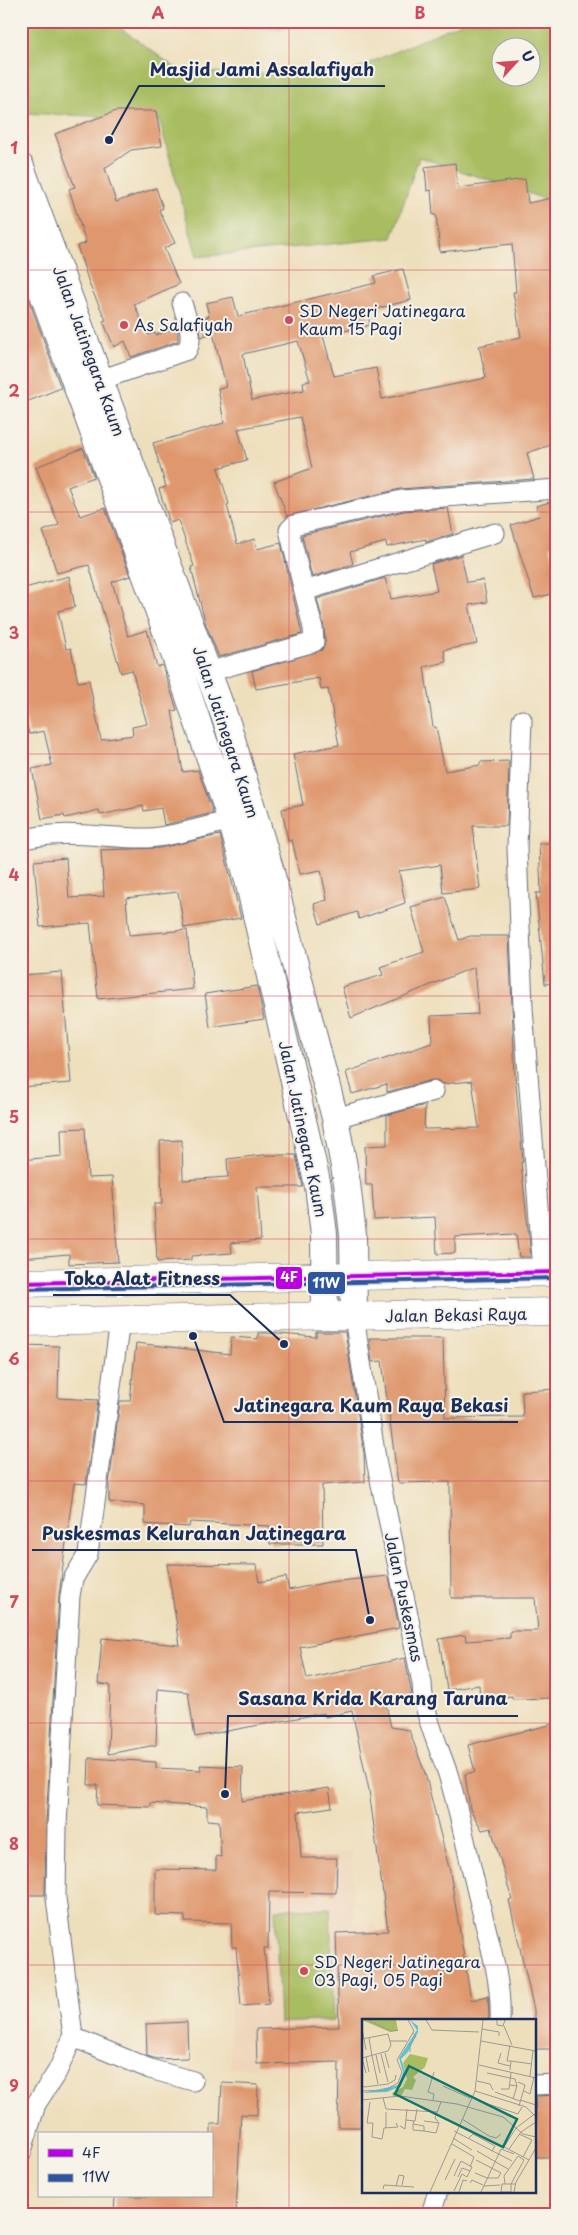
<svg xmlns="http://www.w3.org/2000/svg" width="578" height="2235" font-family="'Playpen Sans',sans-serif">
<rect width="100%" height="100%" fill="#f7f3e8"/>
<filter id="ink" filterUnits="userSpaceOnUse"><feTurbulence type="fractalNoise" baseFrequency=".02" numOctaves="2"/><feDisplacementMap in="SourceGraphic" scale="10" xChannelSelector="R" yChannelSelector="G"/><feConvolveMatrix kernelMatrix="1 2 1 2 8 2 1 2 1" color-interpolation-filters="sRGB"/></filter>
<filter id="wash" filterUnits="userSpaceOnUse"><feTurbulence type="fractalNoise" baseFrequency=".0096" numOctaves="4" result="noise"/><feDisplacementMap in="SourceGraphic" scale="20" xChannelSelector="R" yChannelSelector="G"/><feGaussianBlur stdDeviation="1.12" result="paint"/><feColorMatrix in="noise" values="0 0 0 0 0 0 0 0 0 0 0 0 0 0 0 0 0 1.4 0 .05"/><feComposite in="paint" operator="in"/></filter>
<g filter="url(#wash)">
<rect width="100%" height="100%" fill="#eedfbc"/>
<path fill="#efd6bb" d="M352,1852L354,1923H377L380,2020H363V2096H338L336,2066L230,2068L229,1895L214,1894V1855Z"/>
<path fill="#a8bd61" stroke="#627660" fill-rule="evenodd" d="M21,21H111L181,72L342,75L465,21H557V203L419,157L392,238L197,257L159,119L21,113ZM500,48H530V78H500Z
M330,1908L334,2020L280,2023L275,1909Z"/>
<path fill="#5bc2d8" stroke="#3b789b" d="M166,21H329L284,28L173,26Z"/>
<g id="blocks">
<path fill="#df986e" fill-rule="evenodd" d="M116,111H156L162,146L131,150L105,168L116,202L156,188L163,208L159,210L175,243L164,248L179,284L134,304L148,335L155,333L156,335L178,327V341L131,357L125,341L114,347L103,321L106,320L90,286L77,246L86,243L69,189L75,187L55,134Z
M455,163L458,188L525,179L528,203L552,198L557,219V282L550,283L557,320V425L550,426L554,444L527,453L534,479L400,489L287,516L274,482L312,468L300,417L238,429L247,460L218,468L229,504L227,505L237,544L255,539L257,549L281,543L302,634L219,657L206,625L191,567L194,566L178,520L170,523L159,489L166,487L153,443L224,423L218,388L226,387L213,333L201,337L199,320L209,316L206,303L233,297L238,316L376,283L374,276L403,269L411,300L367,311L370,325L323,336L334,376L376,368L382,399L486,378L479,346L521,337L513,292H516L512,244L440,252L436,215H433L431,190L427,191L425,167ZM298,341L310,381L303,382L304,390L252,400L243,354Z
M21,278L61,388L21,404Z
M83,448L94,477L68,487L80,516L105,508L130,576L112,582L128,636L147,630L157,667L162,665L177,710L172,711L183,772L198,770L213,813L164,825L161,808L144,811L143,806L100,815L99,810L65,818L64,815L42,819L32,769L52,765L44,731L29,734L21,696V589L69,576L75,607L58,611L66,649L71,648L78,682L89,680L101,740L133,735L132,727L147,724L132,670L121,673L89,565L57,573L43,531L59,525L36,467Z
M557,500V544L550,546L557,572V593L534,598L511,525L539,516L536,506Z
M448,508L453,534L426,542V539L387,547L386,542L350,552L353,564L312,577L302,535L404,511Z
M461,555L467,582L483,580L487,602L469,605L477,644L444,650L446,662L424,667L433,727H436L445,771L480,765V762L509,761L507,826H473L480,889L443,893L440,865L399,871L405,903L359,919L357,912L320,924L314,904L327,900L321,870L300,874L292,840L288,841L282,809L303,805L293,754L339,745L328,689L321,690L319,678L256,689L252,671L322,650L325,642L324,627L317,599L385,578L391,599L437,591L431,564Z
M220,835L241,918L184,928L178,892L126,898L129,935L187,930L193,989L98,999L90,923L40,927L34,861L66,858L69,898L104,896L101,850L159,848Z
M539,843H557V983L545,984L536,893H541Z
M445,897L459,940L470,936H509L515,1075L523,1162H521L531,1257H519L516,1234L455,1237V1253L437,1254L435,1217L374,1220L372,1185H366L365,1146L387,1145V1115L425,1105L424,1129L479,1128L472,1081L443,1084L437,1080H432L387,1092V1084L352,1094L346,1072L432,1043L431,1016L478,1014L474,967L351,1018L342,987L383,975L380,967L424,952L411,907Z
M62,972L71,1083L21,1087V975Z
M257,986L264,1019L210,1027L205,994Z
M85,1128L88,1178L112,1177L118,1262L69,1264V1254L21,1258V1160L62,1156L61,1129Z
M182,1140L183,1180L228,1177L227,1159L263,1155H296L303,1187H257L261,1240L231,1243L232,1253L191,1256V1260L157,1262L154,1204H162L160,1141Z
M316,1332H345L364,1453L365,1482L322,1485L323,1544H270V1526L190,1522L189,1527L145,1524V1505L109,1502V1485L120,1401H130L136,1343L230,1354L231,1337L258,1339V1333H267L316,1337Z
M369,1338H443L445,1418L523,1417L522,1391L557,1389V1698L512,1699V1696L480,1699L479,1685L447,1690L439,1639L465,1635L466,1641L510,1638V1631H538L535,1598H451L450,1482L398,1483L382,1361L372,1362Z
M21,1345L59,1346L58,1398L98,1400L86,1484L74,1483L59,1595L46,1824L45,1895H26V1871H21Z
M167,1564L256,1565L259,1582L286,1577L289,1590L329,1582L389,1576L399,1628L300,1647L307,1679L405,1658L412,1695L385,1700L391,1727L409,1730L425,1773L450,1872L471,2000L488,1996L489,2020H363V2127H338L339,2062L257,2064L256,2029L339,2027L336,1933L388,1931L369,1790L352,1711L325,1717L324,1713L195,1737L188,1692L158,1689L156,1745L108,1754L110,1685L98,1684L102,1638L180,1645Z
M557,1723V2049H534V2010L509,1900H512L491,1828L482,1830L470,1809L465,1774L475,1772L468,1745Z
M89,1758L156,1762V1768L201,1770L200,1765L243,1767L242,1801L329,1788L332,1807L298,1812L301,1858H337L336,1893L269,1892L268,1948H264L269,2004L241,2006L236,1947H232L231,1923L185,1922V1916L155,1915V1869L216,1870V1856L221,1857L219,1821L207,1820V1807L151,1803V1807L97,1805L98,1785H88Z
M187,2022L188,2058L157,2059L147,2056L146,2024Z
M222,2083L258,2085L257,2115L241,2114L236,2214H114L115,2196H211V2124H220Z
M557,2095V2157H534V2137H537L535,2096Z"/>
</g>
</g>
<g filter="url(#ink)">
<use href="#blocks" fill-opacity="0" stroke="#656d7f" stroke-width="1"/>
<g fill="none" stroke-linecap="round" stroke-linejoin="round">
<g stroke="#656d7f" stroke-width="21">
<path id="street" d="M100,380L187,350C195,336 186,317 182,303
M304,591L495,533
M208,672L314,642L313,628L289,530L294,525L402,500L557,489
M522,720L517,847L523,1008L543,1272
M21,840C62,828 107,839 148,838C172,837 207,826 231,820
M335,1118L434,1091
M354,1317L377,1465L422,1683C422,1709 439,1748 448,1774C461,1817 469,1861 480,1904C489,1942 502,1981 500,2020
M120,1321L88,1554L73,1579L70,1596L57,1825L56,1898L73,2037L150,2069L193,2081
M534,2085L557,2084
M21,2154L36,2104L57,2072L73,2037
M431,2214L438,2191"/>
</g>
<g stroke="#656d7f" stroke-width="28">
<path id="secondary" d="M21,167L228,726L271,872L335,1118L347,1183L353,1235L354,1317
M21,234L175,656L231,820L248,880L318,1186L324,1234L325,1317"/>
</g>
<g stroke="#656d7f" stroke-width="29">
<path id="primary" d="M21,1283L557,1272
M21,1322L557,1312"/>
</g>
<use href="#street" stroke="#fff" stroke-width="19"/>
<use href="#secondary" stroke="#fff" stroke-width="26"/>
<use href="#primary" stroke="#fff" stroke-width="28"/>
<g stroke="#f7f3e8" stroke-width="8">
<path id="bus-1" d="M21,1283L557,1272"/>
</g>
<g stroke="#f7f3e8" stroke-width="8">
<path id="bus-2" d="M21,1289L557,1278"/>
</g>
<use href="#bus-1" stroke="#b900e2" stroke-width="4"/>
<use href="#bus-2" stroke="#2e55a0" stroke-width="4"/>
</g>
</g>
<path fill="none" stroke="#d1495b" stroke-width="1" stroke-opacity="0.55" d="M289,21V2214M21,270H557M21,512H557M21,754H557M21,996H557M21,1239H557M21,1481H557M21,1723H557M21,1965H557"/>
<g fill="#d1495b" stroke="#f7f3e8" stroke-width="2">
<circle cx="289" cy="320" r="5"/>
<circle cx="124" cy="325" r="5"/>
<circle cx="304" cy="1971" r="5"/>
</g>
<g text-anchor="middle" stroke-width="4" stroke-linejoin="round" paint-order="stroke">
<g font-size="16" fill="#1b2f5e" stroke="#f7f3e8" text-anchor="start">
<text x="299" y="317">SD Negeri Jatinegara<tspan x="299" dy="18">Kaum 15 Pagi</tspan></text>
<text x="134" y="331">As Salafiyah</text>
<text x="314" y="1968">SD Negeri Jatinegara<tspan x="314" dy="18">03 Pagi, 05 Pagi</tspan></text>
</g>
<g font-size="16" fill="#1b2f5e" stroke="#f7f3e8">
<text transform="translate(89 351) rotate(70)" y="6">Jalan Jatinegara Kaum</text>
<text transform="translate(226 732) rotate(72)" y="6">Jalan Jatinegara Kaum</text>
<text transform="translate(303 1129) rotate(78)" y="6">Jalan Jatinegara Kaum</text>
<text transform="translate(456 1315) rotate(-1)" y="6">Jalan Bekasi Raya</text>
<text transform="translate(404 1597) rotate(78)" y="6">Jalan Puskesmas</text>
</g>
</g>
<g transform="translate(362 2019)">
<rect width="174" height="174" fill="#eedfbc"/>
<path d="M0,1H34L36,12L28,13ZM48,35L66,39L63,48L51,58L54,61L50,71L43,70L39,77H31L30,74L41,68L45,60L41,44Z" fill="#a8bd61"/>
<path d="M48,1L56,7V13L46,33L39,40L43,52L39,67L25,73L0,74L37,66L41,53L37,39L55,11Z" fill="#5bc2d8"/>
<path fill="none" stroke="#9a9996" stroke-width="1" d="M6,1L29,12L36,11M64,1L70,11L117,13M135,1V6L141,7L143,1M142,7L150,26M0,9L4,31M120,10L137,13V17M7,19L10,37M0,20L26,15L29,26L26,32L0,39M28,22H45M119,22L174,32M48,33V25L54,17L51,14M23,34L27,49M139,34L136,44L148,47M19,35L26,63M14,36L18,54M10,37L16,65M4,38L7,53M0,39L4,54M149,42L170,45M117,46L174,59M148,51L149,42H145L148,26M125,54L153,60L155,67M168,57L171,32M115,62L128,65L131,71M156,63L163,66L157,87M0,66L2,68L26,65L33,61L34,56M148,66L155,67L151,80M81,67L108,79M139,70H147L149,54M0,72L23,71L36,64L40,53L35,41L52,12L46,1M113,72L164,88L174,98M162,72L168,75L172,58M133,73L158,82M21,79L24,90L75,93M0,81L38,77L95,85L141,98L161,115L174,118M71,81L72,75L66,73L72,53M158,81L174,86M8,83L5,104H11L10,118L20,120L22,109L36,108L34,104M120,83L156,95L160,88M100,100L127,117L134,119L139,115M44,101L53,102L55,90M52,102L51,105L62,107V112L74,114L77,104L73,99L79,83M62,102L77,104M51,105V111L62,112M38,107L43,110L45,90M24,109V93M92,112L150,142M157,115L170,121L161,138M91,119L110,131M106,120L111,115L133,127L130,132M90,125L112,138L108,148M147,130L159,113L174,103M115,132L146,150M167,141L142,128L154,109L174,94M113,154L125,159H136L139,154L114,141M96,158L100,149L108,152M83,161L93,140M108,164L110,161L121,166M143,165L142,157L156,137L162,141L149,165H140L139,173H149V165H153M34,167L37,156L42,157L40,166M122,167L138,166M21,170L22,166L52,168M92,172L100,155L105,158L110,148L99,142L92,157M68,173L113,72L121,1M97,173L101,161L105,162M119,173L139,130L152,135M152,173L154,163L174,129"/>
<path fill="#0f766e" fill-opacity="0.15" stroke="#0f766e" stroke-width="2.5" d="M47,47L155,100L141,128L33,75Z"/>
<rect width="174" height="174" fill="none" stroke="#1b2f5e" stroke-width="2.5"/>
</g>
<path fill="none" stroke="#1b2f5e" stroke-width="2" d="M109 140L139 86H385M284 1344L230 1295H53M193 1336L224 1422H518M370 1620L356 1550H32M225 1794L228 1716H518"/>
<g fill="#1b2f5e" stroke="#f7f3e8" stroke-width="2">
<circle cx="109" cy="140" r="5"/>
<circle cx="284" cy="1344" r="5"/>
<circle cx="193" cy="1336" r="5"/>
<circle cx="370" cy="1620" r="5"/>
<circle cx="225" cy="1794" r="5"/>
</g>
<g font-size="18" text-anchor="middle" font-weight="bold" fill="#1b2f5e" stroke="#f7f3e8" stroke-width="4" stroke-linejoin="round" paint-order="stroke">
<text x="262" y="76">Masjid Jami Assalafiyah</text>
<text x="142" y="1285">Toko Alat Fitness</text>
<text x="371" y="1412">Jatinegara Kaum Raya Bekasi</text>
<text x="194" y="1540">Puskesmas Kelurahan Jatinegara</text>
<text x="373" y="1705">Sasana Krida Karang Taruna</text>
</g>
<g stroke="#f7f3e8" stroke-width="2">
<rect x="275" y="1266" width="28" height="24" rx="5" fill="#b900e2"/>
<rect x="307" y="1271" width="39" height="24" rx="5" fill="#2e55a0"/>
</g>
<g font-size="14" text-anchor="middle" font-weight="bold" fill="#fff">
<text x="289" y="1282">4F</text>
<text x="326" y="1288">11W</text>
</g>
<rect width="578" height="2235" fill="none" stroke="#f7f3e8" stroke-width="55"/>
<rect x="38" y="2132" width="175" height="65" fill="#f7f3e8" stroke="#9fa5b1"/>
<rect x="48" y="2149" width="25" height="8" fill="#b900e2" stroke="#9fa5b1"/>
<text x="82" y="2158" font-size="15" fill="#1b2f5e">4F</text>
<rect x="48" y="2174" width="25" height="8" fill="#2e55a0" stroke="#9fa5b1"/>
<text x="82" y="2182" font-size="15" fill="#1b2f5e">11W</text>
<g transform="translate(516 62) rotate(64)"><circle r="24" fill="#f7f3e8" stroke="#9fa5b1"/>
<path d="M0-4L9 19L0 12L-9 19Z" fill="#d1495b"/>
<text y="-8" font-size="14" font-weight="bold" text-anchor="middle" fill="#1b2f5e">U</text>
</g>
<rect x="28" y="28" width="522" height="2180" fill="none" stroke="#d1495b" stroke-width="2"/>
<g font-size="16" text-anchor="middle" font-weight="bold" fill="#d1495b">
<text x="158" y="19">A</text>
<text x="420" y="19">B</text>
<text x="14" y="154">1</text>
<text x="14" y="397">2</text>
<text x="14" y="639">3</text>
<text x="14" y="881">4</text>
<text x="14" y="1123">5</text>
<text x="14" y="1365">6</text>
<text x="14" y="1608">7</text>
<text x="14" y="1850">8</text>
<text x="14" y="2092">9</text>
</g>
</svg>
